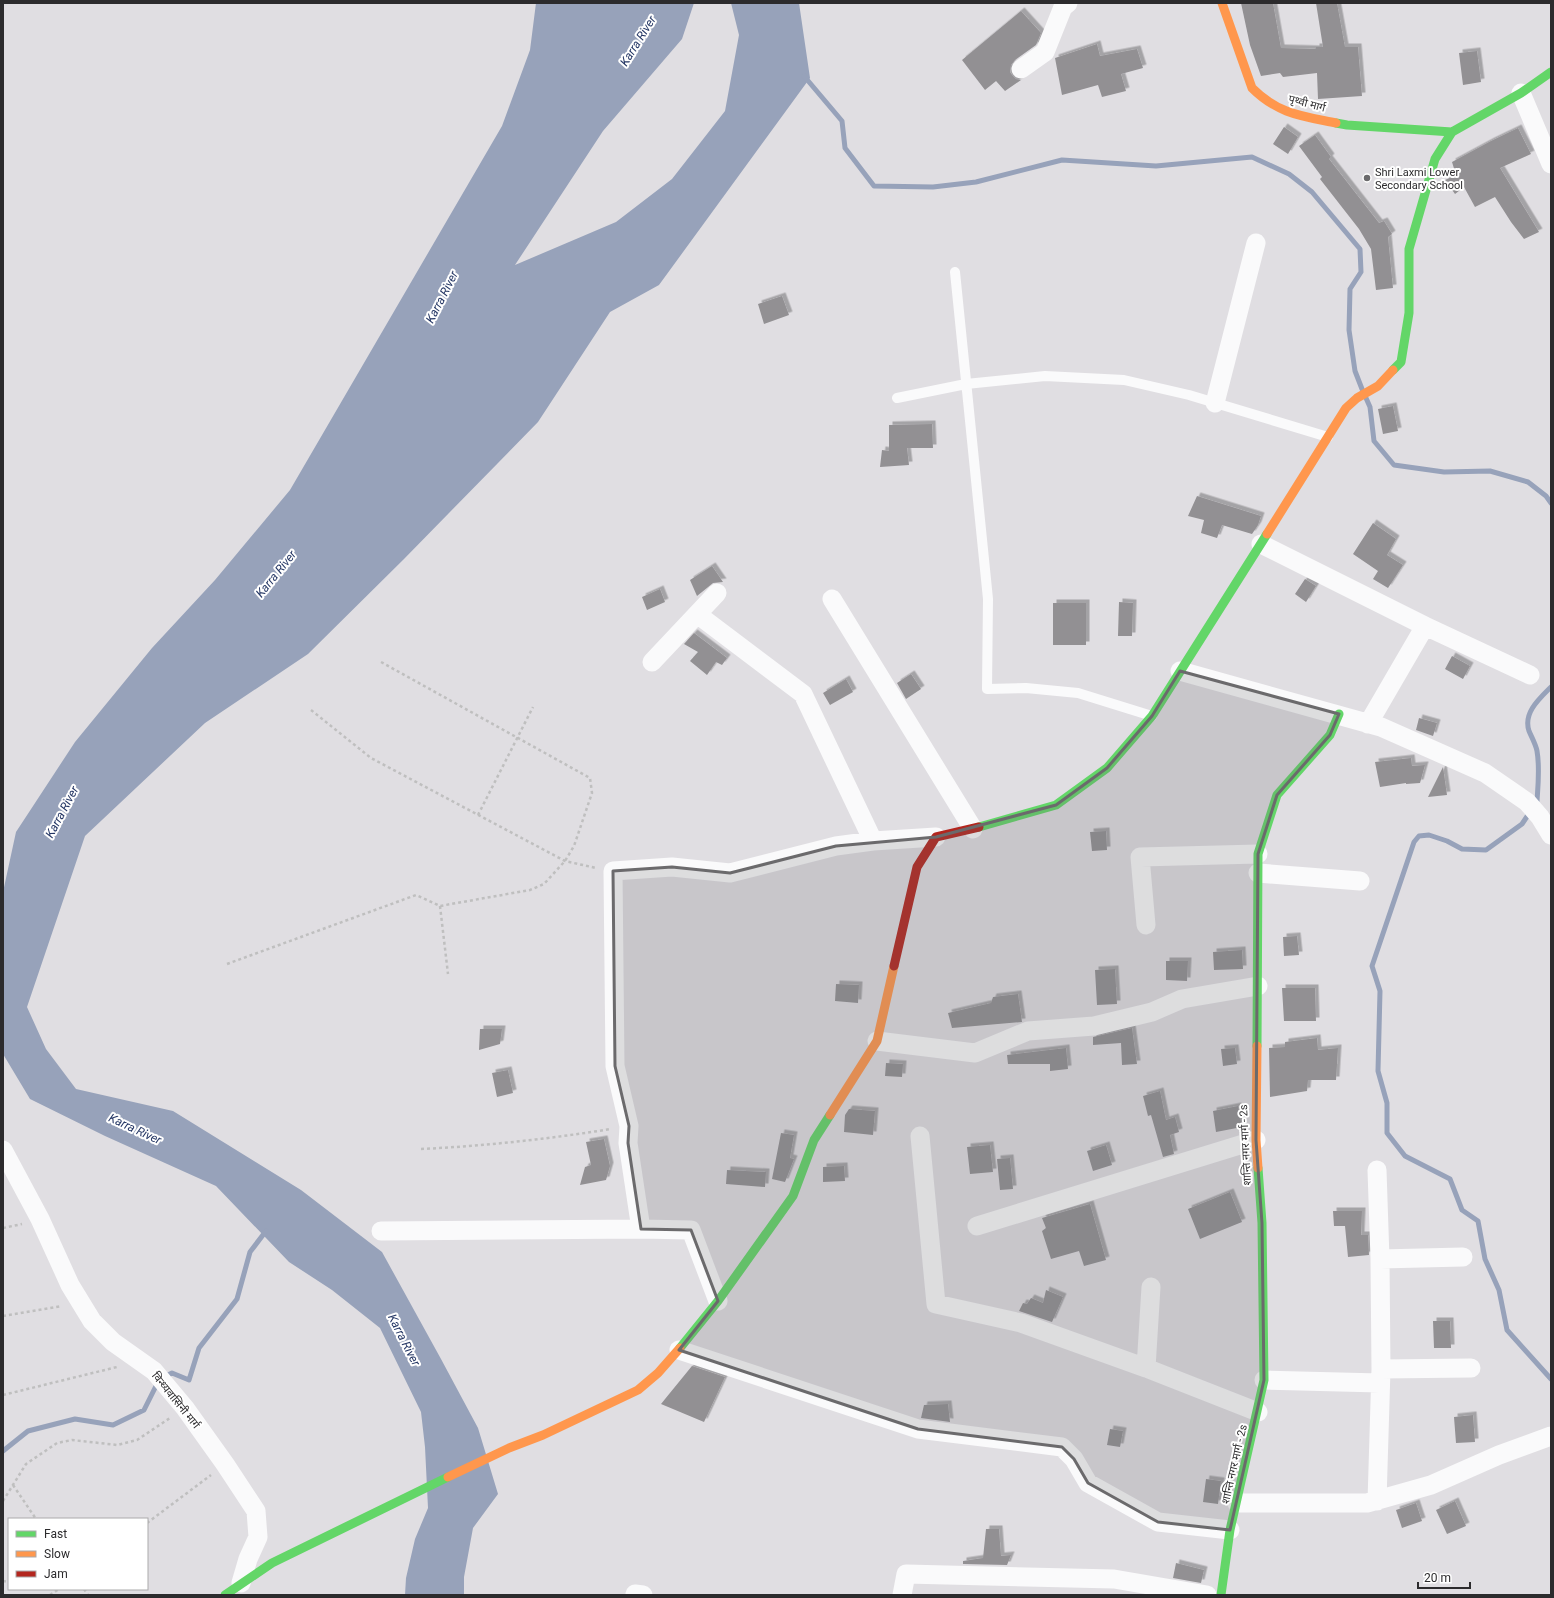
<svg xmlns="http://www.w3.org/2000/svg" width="1554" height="1598" font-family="Roboto,'Noto Sans Devanagari',sans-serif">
<defs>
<filter id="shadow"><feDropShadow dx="3.5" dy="-3.5" stdDeviation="0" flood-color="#0004"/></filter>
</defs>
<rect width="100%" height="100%" fill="#e0dee2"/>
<path fill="#97a2ba" d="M536,3H694L682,39L603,131L515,265L616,222L672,179L725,111L739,35L731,3H799L810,78L659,285L610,312L538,422L404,559L308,654L205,723L85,836L27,1007L46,1049L76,1089L173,1111L301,1190L382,1252L441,1359L478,1428L498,1494L473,1528L464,1577V1595H405L406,1578L415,1539L428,1508L425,1447L421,1412L380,1328L332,1290L289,1262L216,1186L105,1136L30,1099L3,1054V892L16,832L75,742L152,648L215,580L290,490L502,126L530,50Z"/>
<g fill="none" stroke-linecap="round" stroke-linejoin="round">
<path stroke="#97a2ba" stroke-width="5" d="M804,76L842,121L845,148L874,186L933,187L976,182L1062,160L1156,166L1252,157L1289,174L1312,192L1360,249L1361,272L1350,289L1349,330L1355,371L1362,389
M1366,398L1370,407L1374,441L1394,465L1444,472L1490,471L1528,482L1546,496L1551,503
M1537,801C1538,785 1540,768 1537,751C1536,745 1532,738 1529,731C1523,713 1539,699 1551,687
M1528,815L1522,824L1486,850L1462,849L1447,841L1429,835L1419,836L1414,842L1372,966L1380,991L1378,1071L1387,1103V1133L1405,1156L1450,1179L1462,1210L1478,1221L1485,1259L1499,1290L1507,1330L1551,1379
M168,1375L172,1373L189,1380L199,1348L237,1299L250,1252L266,1231
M3,1451L28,1431L75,1419L113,1425L144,1410L156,1386"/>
</g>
<path fill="#929093" filter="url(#shadow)" d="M1241,3H1273L1281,48L1316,49V47H1323L1316,3H1337L1345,47H1358L1362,96L1318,99L1317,73L1283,77L1280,73L1261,76L1250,45Z
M1021,11L1041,33L1036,45L1015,60L1011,65L1010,72L1012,75L1016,79L1021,80L1005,91L996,81L985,90L962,60Z
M1097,44L1100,56L1137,49L1143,68L1121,74L1126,91L1102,97L1098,85L1062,95L1055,58Z
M1477,51L1481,82L1463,85L1459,53Z
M1284,127L1298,137L1288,154L1273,144Z
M1518,128L1531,154L1500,168L1539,232L1524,239L1511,222L1495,197L1475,207L1464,187L1455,194L1445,180L1456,175L1452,162L1491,141Z
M1315,135L1331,157L1329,159L1379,223L1384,221L1392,234L1388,237L1393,288L1376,290L1371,249L1359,229L1320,179L1322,177L1299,146Z
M782,296L789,315L764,324L758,304Z
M1393,406L1398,431L1383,434L1378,409Z
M932,424L933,448H907L909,465L880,467L882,450L889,451V425Z
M1197,496L1261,516L1258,525L1252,534L1222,525L1217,538L1201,533L1204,520L1188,516Z
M1373,523L1396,539L1387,555L1403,565L1388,588L1373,579L1378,571L1353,554Z
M712,566L723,582L713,583L697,596L690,580Z
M1305,579L1316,586L1306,602L1295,594Z
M660,589L665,602L647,610L642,597Z
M1119,602L1133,603L1132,636H1118Z
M1053,603H1086V645H1053Z
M694,633L727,658L722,665L716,662L707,675L690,661L698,652L684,644Z
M1452,656L1470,666L1463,679L1445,669Z
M911,674L921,689L906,699L897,683Z
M846,679L853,692L830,705L823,693Z
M1419,718L1437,723L1433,736L1416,730Z
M1411,758L1412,766L1425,765L1420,783L1406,784V783L1380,787L1375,762Z
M1443,767L1447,795L1428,797Z
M1106,831L1107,850L1092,851L1090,832Z
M1297,936L1299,955L1284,956L1283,937Z
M1242,950L1243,969L1214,970L1213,952Z
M1166,961H1188L1187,981L1166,980Z
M1115,969L1117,1004L1097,1005L1095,970Z
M836,984L859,985L858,1003L835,1001Z
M1282,988H1315L1316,1021H1284Z
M1018,994L1022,1022L952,1028L948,1013L991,1003L993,997Z
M1132,1028L1137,1064L1122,1065L1121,1043L1093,1045V1037Z
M480,1029H502L500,1044L479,1050Z
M1317,1038L1318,1050L1338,1048L1336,1080H1308L1307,1091L1270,1097L1269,1048L1285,1047V1042Z
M1066,1048L1068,1069L1050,1071V1064H1008L1007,1055Z
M1235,1048L1237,1064L1223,1066L1221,1049Z
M886,1063L903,1064L902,1077L885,1076Z
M508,1070L513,1093L497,1097L492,1073Z
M1160,1091L1166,1120L1175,1117L1179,1132L1170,1135L1174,1154L1163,1157L1151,1115L1148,1116L1143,1096Z
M1238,1106L1242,1127L1216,1132L1213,1111Z
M849,1109L875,1111L873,1135L844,1132L845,1115Z
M781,1133L794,1135L790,1158L794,1159L785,1182L772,1179Z
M604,1139L610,1166L606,1180L580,1185L585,1167L591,1165L586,1142Z
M990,1145L993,1172L970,1174L967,1147Z
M1106,1145L1112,1165L1093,1171L1087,1151Z
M1010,1158L1013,1189L1000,1190L997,1159Z
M844,1166L845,1181L823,1182V1167Z
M727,1170L766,1172L765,1187L726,1184Z
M1230,1192L1242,1222L1200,1239L1188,1209Z
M1090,1204L1106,1260L1084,1266L1079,1251L1051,1259L1042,1231L1046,1228L1042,1218Z
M1333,1211H1362L1361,1235H1368L1369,1255L1348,1257L1345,1226H1334Z
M1046,1290L1063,1297L1052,1322L1019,1311L1023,1303L1027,1304L1031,1298L1043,1303Z
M1433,1321H1450L1451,1348H1434Z
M692,1366L725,1377L704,1422L661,1404Z
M948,1404L950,1422L921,1418L924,1405Z
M1473,1415L1475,1442L1456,1443L1454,1417Z
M1110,1429L1123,1431L1120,1447L1107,1445Z
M1206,1479L1221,1481L1218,1504L1203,1502Z
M1455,1501L1466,1526L1447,1534L1436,1510Z
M1416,1503L1422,1521L1402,1528L1396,1510Z
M986,1529H999L1001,1556L1011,1555L1007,1565L963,1564V1561L983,1558Z
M1176,1563L1204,1570L1201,1583L1173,1578Z"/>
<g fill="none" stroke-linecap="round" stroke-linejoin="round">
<path stroke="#bfbfbf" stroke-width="2.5" stroke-dasharray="3 3" stroke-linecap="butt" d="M311,710L371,758L565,861L596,868
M478,815L533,707
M440,906L448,974
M227,964L416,895L440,906L530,890L544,884L565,861L574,846L592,793L590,778L381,662
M421,1149C485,1146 548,1139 611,1129
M3,1228L22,1224
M3,1316L62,1306
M3,1395L117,1367
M13,1485L36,1519
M3,1501L26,1464L57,1443L72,1440L117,1445L137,1440L170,1418
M147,1523L211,1475
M3,1581L9,1582
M84,1589L88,1595
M50,1595L59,1589"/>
<path stroke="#fafafb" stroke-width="10" d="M955,272L988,599L987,689L1026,688L1078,693L1152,716
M897,398L966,384L1045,376L1124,380L1189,395L1328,437"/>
<path stroke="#fafafb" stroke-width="19" d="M1021,69L1045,52L1063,7L1068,3
M1521,93L1551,164
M1215,403L1256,243
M1261,544L1425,626L1530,675
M832,599L973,829
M697,614L803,694L873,841
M652,662L717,593
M1180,671L1381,727L1485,773L1527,802L1540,817L1551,835
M1368,724L1425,626
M1258,873L1360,881
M1146,925L1140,857L1258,854
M877,1041L975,1053L1028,1031L1094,1026L1152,1012L1182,999L1258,986
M920,1136L936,1304L1021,1323L1146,1368L1258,1412
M3,1150L40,1219L70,1285L92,1321L113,1342L154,1371L185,1408L225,1464L256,1511L258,1537L248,1559L241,1583
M977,1226L1256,1140
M381,1231L641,1229
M1380,1259L1463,1257
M718,1301L691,1230L641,1229L628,1143L629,1126L615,1066L613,871L672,867L730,873L836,846L873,841L936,837
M679,1350L918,1429L1062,1447L1074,1459L1088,1483L1158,1522L1230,1530
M1146,1368L1151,1287
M1381,1369L1471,1368
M1264,1380L1380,1383
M1377,1501L1381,1369L1380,1259L1377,1170
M1237,1503H1367L1431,1485L1499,1455L1551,1436
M635,1594L643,1595
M902,1595L906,1574L1114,1579L1207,1595"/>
<path stroke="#63d668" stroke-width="9" d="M1336,123L1347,125L1452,132
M1393,370L1401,362L1409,313V249L1435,159L1452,132L1521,93L1551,72
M979,827L1056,805L1107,768L1152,716L1267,534
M1257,1046L1258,854L1277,795L1330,735L1339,714
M680,1348L718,1301L793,1196L814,1140L830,1115
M225,1595L272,1563L448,1477
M1221,1595L1230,1530L1264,1380L1262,1223L1258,1168"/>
<path stroke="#ff974d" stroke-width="9" d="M1222,3L1252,88C1278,114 1302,116 1336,123
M1267,534L1346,408L1357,398L1378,386L1393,370
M1257,1046L1256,1140L1258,1168
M830,1115L877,1041L894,966
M448,1477L509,1448L543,1435L638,1390L658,1373L680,1348"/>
<path stroke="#b3261e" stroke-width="9" d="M894,966L917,867L936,837L979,827"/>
</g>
<path fill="#6b6a6c" fill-opacity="0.2" stroke="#6b6a6c" stroke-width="3" stroke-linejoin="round" d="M1180,671L1339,714L1330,735L1277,795L1258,854L1256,1140L1262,1223L1264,1380L1230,1530L1158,1522L1088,1483L1074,1459L1062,1447L918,1429L679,1350L718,1301L691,1230L641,1229L628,1143L629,1126L615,1066L613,871L672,867L730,873L836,846L936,837L1056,805L1107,768L1152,716Z"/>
<circle fill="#6b6a6c" stroke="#fff" stroke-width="1.5" cx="1367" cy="178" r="4"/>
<g text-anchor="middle" stroke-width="4" stroke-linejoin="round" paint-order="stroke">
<g font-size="11" fill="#2c2b2d" stroke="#fff">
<text transform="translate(1307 103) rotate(15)" y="4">पृथ्वी मार्ग</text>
<text transform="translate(1245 1145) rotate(-93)" y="4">शान्ति नगर मार्ग - 2s</text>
<text transform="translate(176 1400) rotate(51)" y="4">विन्ध्यवासिनी मार्ग</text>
<text transform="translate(1234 1464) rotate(-77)" y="4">शान्ति नगर मार्ग - 2s</text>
</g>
<g font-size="11" fill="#2c2b2d" stroke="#fff" text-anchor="start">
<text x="1375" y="176">Shri Laxmi Lower<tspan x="1375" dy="13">Secondary School</tspan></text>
</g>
<g font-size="12" font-style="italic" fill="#243664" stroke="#fff">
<text transform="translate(638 41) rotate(-58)" y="4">Karra River</text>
<text transform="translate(442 297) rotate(-63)" y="4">Karra River</text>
<text transform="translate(276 574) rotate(-51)" y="4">Karra River</text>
<text transform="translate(62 812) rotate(-62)" y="4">Karra River</text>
<text transform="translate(135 1129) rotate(25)" y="4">Karra River</text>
<text transform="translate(404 1340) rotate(63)" y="4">Karra River</text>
</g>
</g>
<rect width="1554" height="1598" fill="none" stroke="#2c2b2d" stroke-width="8"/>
<rect x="8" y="1518" width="140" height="72" fill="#ffffff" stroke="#abaaab"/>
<rect x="16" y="1531" width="20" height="6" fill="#63d668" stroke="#abaaab"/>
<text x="44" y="1538" font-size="12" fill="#2c2b2d">Fast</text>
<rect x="16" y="1551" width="20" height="6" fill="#ff974d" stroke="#abaaab"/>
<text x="44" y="1558" font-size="12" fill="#2c2b2d">Slow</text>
<rect x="16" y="1571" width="20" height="6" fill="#b3261e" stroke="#abaaab"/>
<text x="44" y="1578" font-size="12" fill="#2c2b2d">Jam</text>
<path d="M1418 1582v6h52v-6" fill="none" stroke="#2c2b2d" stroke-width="2"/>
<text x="1424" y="1582" font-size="12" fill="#2c2b2d" stroke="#ffffff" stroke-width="3" paint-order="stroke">20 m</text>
</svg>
